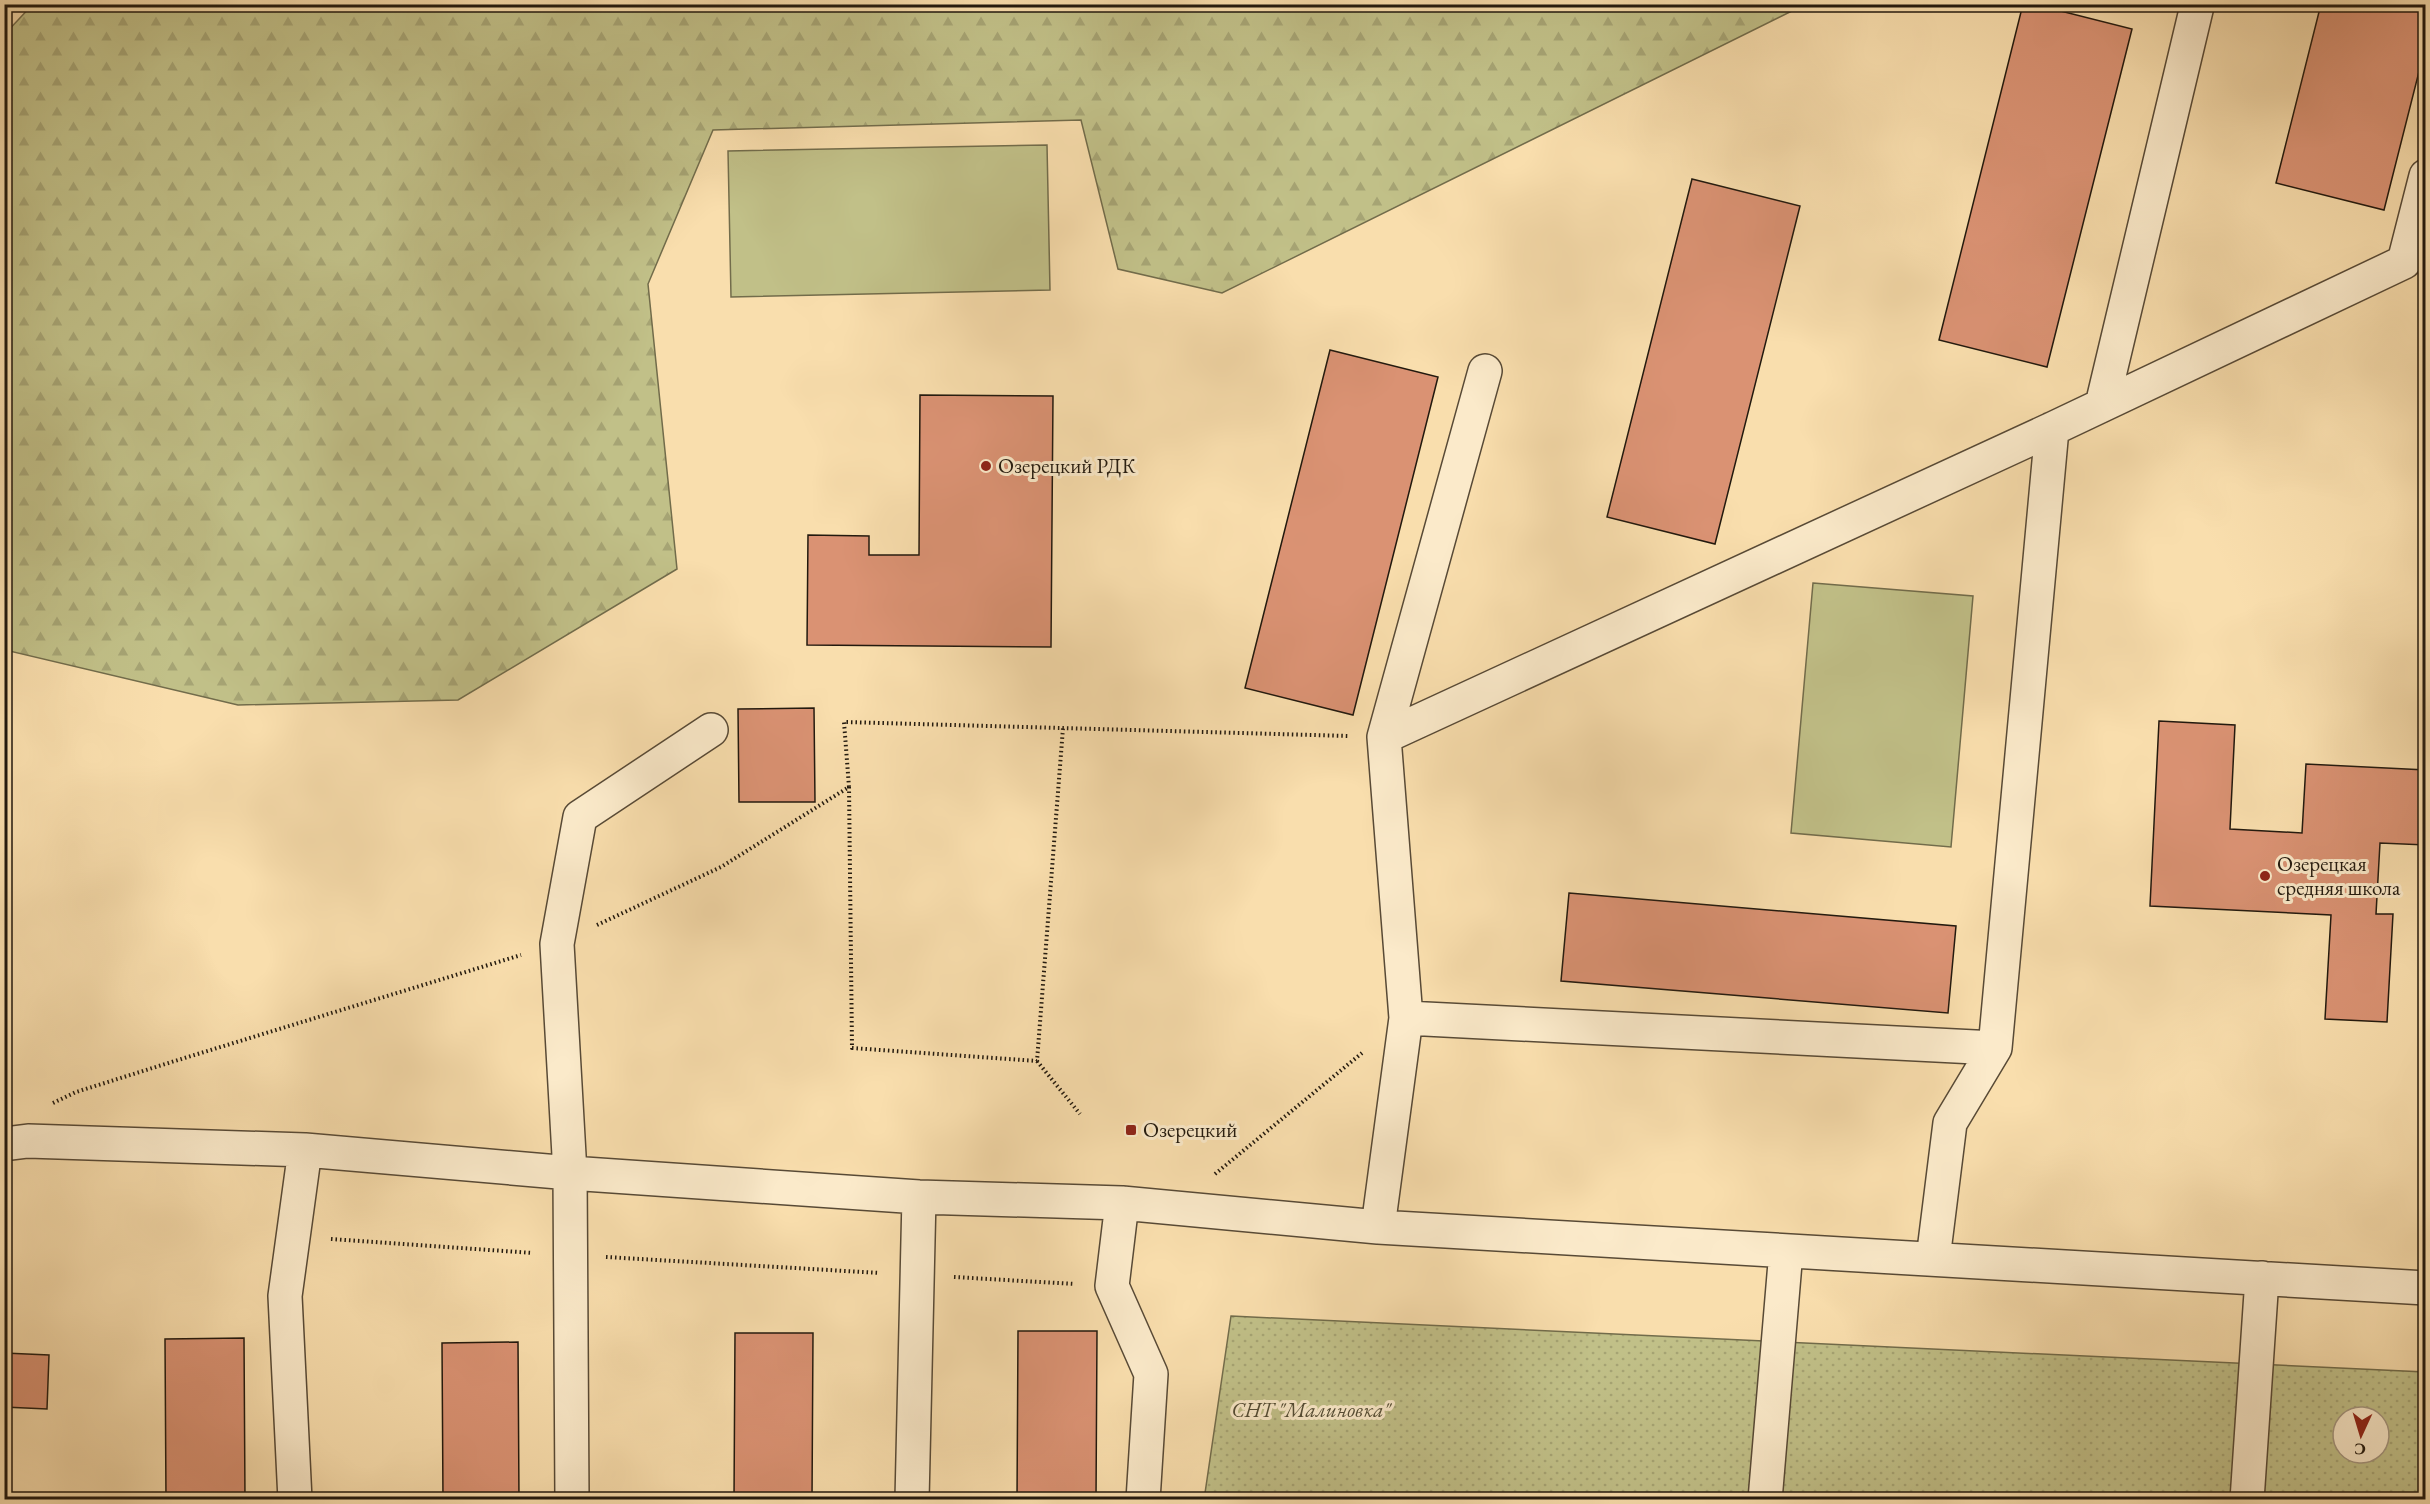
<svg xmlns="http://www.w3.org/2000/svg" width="2430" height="1504" font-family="'EB Garamond',serif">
<defs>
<pattern id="forest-firs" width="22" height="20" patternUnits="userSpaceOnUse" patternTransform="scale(1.5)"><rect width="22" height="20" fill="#c1c088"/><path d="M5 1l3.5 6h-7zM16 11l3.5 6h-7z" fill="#a6a474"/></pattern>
<pattern id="garden-dots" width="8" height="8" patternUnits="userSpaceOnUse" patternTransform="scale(1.5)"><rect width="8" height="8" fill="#c1c088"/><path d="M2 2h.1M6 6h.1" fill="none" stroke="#a6a474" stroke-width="1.8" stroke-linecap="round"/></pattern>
</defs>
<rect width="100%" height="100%" fill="#f9dead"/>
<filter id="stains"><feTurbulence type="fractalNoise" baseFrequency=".00333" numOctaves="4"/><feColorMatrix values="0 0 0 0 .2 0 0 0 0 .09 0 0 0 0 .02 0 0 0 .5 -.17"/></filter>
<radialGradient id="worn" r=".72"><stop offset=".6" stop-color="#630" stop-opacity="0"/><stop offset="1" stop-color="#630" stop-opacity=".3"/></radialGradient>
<path fill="#c1c088" stroke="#726c4b" stroke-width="1.5" d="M1047,145L1050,290L731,297L728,151Z
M1813,583L1973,596L1951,847L1791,833Z"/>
<path fill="url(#forest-firs)" stroke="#726c4b" stroke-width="1.5" d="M33,4H1804V5L1222,293L1118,269L1081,120L713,130L648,284L677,569L458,700L238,705L5,650L4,35Z"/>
<path fill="url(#garden-dots)" stroke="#726c4b" stroke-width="1.5" fill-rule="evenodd" d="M1231,1316L2425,1372V1499L1204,1500ZM2343,1417H2379V1453H2343Z"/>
<path fill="#da9273" stroke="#22190e" stroke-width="1.5" d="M2023,4H2033L2132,29L2047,367L1939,340Z
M2321,4H2426V44L2384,210L2276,183Z
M1692,179L1800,206L1715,544L1607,517Z
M1330,350L1438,377L1353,715L1245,688Z
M920,395L1053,396L1051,647L807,645L808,535L869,536V555H919Z
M814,708L815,802H739L738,709Z
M2159,721L2235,725L2230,829L2302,833L2306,764L2426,770V845L2380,843L2376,914H2393L2387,1022L2325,1019L2331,915L2150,906Z
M1569,893L1956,926L1948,1013L1561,981Z
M1018,1331H1097L1096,1500H1017Z
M735,1333H813L812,1500H734Z
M244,1338L245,1500H166L165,1339Z
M518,1342L519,1500H443L442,1343Z
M4,1353L49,1355L47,1409L4,1407Z"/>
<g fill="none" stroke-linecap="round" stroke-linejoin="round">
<g stroke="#584a36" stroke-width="36">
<path id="minor" d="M2102,405L2197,6
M1384,737L1485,371
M1406,1018L1995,1048
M4,1144L28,1141L305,1150L570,1173L919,1197L1122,1203L1378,1227L2426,1288
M1122,1203L1112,1286L1151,1374L1143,1500
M1378,1227L1406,1018L1384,737L2052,429L2404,262L2426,176
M1933,1259L1950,1123L1995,1048L2052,429
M295,1500L285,1296L305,1150
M572,1500L570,1173L557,944L580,817L711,730
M912,1500L919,1197
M1765,1500L1786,1251
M2247,1500L2262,1278"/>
</g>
<path stroke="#22190e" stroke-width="4" stroke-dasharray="1.5 3" stroke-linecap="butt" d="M849,787L852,1048L1037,1061L1063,728
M597,925L721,867L849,787L844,722L1348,736
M1037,1061L1080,1114
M53,1103L76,1092L178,1060L521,955
M1215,1174L1362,1053
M331,1239L533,1253
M606,1257L880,1273
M954,1277L1075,1284"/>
<use href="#minor" stroke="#fbeaca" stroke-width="33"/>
</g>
<g fill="#8f2418" stroke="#fbeaca" stroke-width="2">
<circle cx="986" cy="466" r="6"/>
<circle cx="2265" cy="876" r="6"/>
<rect x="1125" y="1124" width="12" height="12" rx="3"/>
</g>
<g text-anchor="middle" stroke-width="6" stroke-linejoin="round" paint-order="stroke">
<g font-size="21" fill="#22190e" stroke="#fbeaca" text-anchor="start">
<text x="998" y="473">Озерецкий РДК</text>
<text x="2277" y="871">Озерецкая<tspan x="2277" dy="24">средняя школа</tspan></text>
<text x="1143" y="1137">Озерецкий</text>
</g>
<g font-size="21" font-style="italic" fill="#524b33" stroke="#fbeaca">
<text x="1311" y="1417">СНТ "Малиновка"</text>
</g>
</g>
<rect width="2430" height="1504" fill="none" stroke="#f9dead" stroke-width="24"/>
<rect x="6" y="6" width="2418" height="1492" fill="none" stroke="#22190e" stroke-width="3"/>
<rect x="12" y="12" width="2406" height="1480" fill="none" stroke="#22190e" stroke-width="1.5"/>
<g transform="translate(2361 1435) rotate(184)"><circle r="28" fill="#fbeaca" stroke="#a4967f" stroke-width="1.5"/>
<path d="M0-4.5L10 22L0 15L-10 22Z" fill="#8f2418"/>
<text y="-9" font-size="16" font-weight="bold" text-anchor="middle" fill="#22190e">С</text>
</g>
<rect width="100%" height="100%" filter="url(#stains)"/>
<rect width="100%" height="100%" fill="url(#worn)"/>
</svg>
